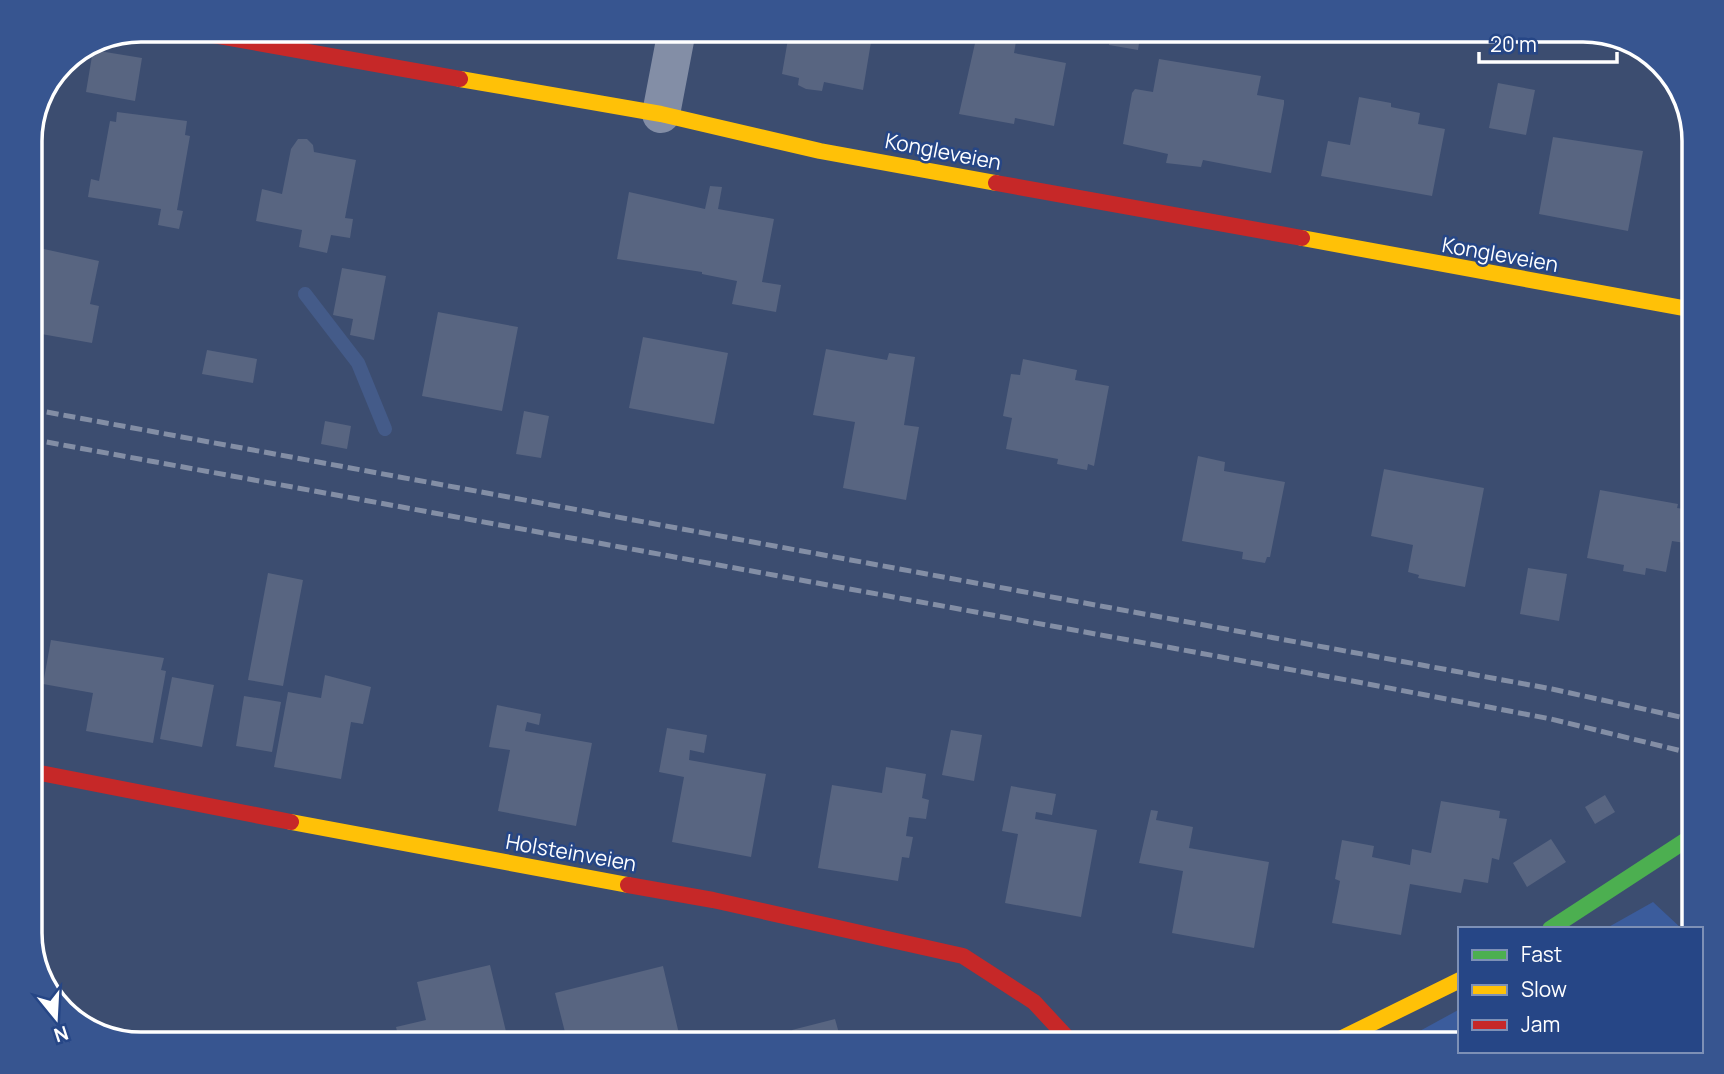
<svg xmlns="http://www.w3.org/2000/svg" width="1724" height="1074" font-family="Manrope,sans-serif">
<rect width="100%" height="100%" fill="#3c4d70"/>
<path fill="#3b5c9c" d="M1653,902L1682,929H1605Z
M1460,1009V1044H1396Z"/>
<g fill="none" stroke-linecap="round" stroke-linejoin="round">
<path stroke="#445b89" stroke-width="14" d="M305,294L358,363L385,429"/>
</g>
<path fill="#586581" d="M574,30H614L613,38Z
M785,30H873L863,90L824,82L822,91L806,89L798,85L799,78L782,74L788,39L783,38Z
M978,30H1018L1014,53L1066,63L1054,126L1015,118L1014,124L959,114Z
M1111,30H1141L1138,50L1109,45Z
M93,50L142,58L135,101L86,92Z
M1159,59L1261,76L1257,95L1284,100V104L1271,173L1203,160L1201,167L1166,163L1168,154L1123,144L1132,93L1135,89L1153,92Z
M1498,83L1535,90L1526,135L1489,128Z
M1359,97L1391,103V107L1420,113L1418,124L1445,129L1432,196L1321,176L1328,141L1350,145Z
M117,112L187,121L185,135L190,136L177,210L183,211L179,229L158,225L161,209L88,197L91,179L99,181L110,121L116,122Z
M1690,119L1694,134V145L1685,143Z
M1553,137L1643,151L1628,231L1539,214Z
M307,139L313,145L314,152L356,160L345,218L353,219L350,238L331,235L327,253L299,247L302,230L256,221L262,189L282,194L291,149L298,139Z
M710,186L722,187L718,209L774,219L762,282L781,285L776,312L732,304L737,281L702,274V272L617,259L629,192L705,209Z
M30,246L99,261L90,304L99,306L92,343L30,332Z
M342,268L386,276L374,340L350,335L353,319L333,315Z
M438,312L518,327L502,411L422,396Z
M643,337L728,353L714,424L629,408Z
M826,349L887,360L889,353L915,357L904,425L919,427L906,500L843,488L855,422L813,415Z
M207,350L257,359L253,383L202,374Z
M1023,359L1077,370L1075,380L1109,386L1094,466L1088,464L1087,470L1057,464L1058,459L1006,449L1012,418L1003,416L1011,374L1020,375Z
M524,411L549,416L541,458L516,454Z
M325,421L351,426L347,449L321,444Z
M1198,456L1225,462L1224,471L1285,482L1270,557H1267L1265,563L1242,559L1243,552L1182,541Z
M1384,469L1484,488L1465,587L1418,578L1419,575L1408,572L1413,545L1371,536Z
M1600,490L1678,504L1677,508L1691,510L1685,543L1672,541L1666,572L1646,568L1645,575L1623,571L1624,565L1587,558Z
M1528,568L1567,574L1559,621L1520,614Z
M268,573L303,580L283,686L248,680Z
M51,640L164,658L161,670L166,671L153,743L86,731L93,693L43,684Z
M325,675L371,687L363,724L351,722L341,779L274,767L288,692L321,698Z
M172,677L214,685L202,747L160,739Z
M244,696L281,702L272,752L236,746Z
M497,705L541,714L539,725L527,722L525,731L592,743L576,826L498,811L510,750L489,747Z
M667,728L707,735L704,753L690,750L689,760L766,774L751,857L672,842L684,777L659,772Z
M951,730L982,735L974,781L942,775Z
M886,767L926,774L922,798L929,800L926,819L909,817L906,836L913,837L909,858L902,857L898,881L818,868L832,785L882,793Z
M1011,786L1056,794L1052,815L1036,812L1035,819L1097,830L1081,917L1005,903L1018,834L1002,831Z
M1605,795L1615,812L1595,824L1585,807Z
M1441,801L1500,811L1499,818L1507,819L1499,860L1492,858L1488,883L1464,879L1461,893L1410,884L1401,935L1332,923L1340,881L1335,879L1342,840L1374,846L1372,857L1410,865L1412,849L1431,853Z
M1151,810L1158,811L1156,820L1193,827L1189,848L1269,862L1254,948L1172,933L1183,871L1139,863Z
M1551,839L1566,862L1527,887L1513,863Z
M490,965L509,1044H400L396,1027L426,1020L417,982Z
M663,966L679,1034L640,1044H568L555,993Z
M835,1019L842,1044H796L792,1030Z"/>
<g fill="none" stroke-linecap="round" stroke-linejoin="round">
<path stroke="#838ea6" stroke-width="38" d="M661,114L677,30"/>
<path stroke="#4caf50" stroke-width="16" d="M1550,929L1694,835"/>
<path stroke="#ffc107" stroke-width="16" d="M460,79L661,114L820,151L996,183
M1302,238L1694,310
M291,822L628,885
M1330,1044L1460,980"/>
<path stroke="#c62828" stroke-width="16" d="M185,30L460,79
M996,183L1302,238
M30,771L291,822
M628,885L713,900L963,956L1034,1002L1073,1044"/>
<path stroke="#838ea5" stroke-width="5" stroke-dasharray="12 5" stroke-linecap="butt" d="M30,409L1552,689L1694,720
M30,439L1347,680L1551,719L1694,754"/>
</g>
<g text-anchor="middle" stroke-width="5" stroke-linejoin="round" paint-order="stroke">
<g font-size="21" fill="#fff" stroke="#264686">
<text transform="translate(943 152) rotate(11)" y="7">Kongleveien</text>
<text transform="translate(1500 255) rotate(10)" y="7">Kongleveien</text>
<text transform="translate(571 853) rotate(10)" y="7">Holsteinveien</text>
</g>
</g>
<path d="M0 0H1724V1074H0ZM141 42H1583A99 99 0 0 1 1682 141V933A99 99 0 0 1 1583 1032H141A99 99 0 0 1 42 933V141A99 99 0 0 1 141 42Z" fill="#375590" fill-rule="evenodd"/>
<path fill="none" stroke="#fff" stroke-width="3.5" d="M141 42H1583A99 99 0 0 1 1682 141V933A99 99 0 0 1 1583 1032H141A99 99 0 0 1 42 933V141A99 99 0 0 1 141 42Z"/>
<rect x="1458" y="927" width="245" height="126" fill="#264686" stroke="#7d90b6" stroke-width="2"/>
<rect x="1472" y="950" width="35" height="10" fill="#4caf50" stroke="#7d90b6" stroke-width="2"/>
<text x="1521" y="962" font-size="21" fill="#ffffff">Fast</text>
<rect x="1472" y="985" width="35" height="10" fill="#ffc107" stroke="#7d90b6" stroke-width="2"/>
<text x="1521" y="997" font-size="21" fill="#ffffff">Slow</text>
<rect x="1472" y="1020" width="35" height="10" fill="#c62828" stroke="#7d90b6" stroke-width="2"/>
<text x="1521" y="1032" font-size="21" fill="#ffffff">Jam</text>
<g transform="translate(56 1018) rotate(162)" stroke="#264686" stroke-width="5" paint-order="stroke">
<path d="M0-5L12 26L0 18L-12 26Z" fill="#ffffff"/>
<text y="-10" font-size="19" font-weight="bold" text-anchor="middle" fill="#ffffff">N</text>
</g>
<path d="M1479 52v10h138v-10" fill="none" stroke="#ffffff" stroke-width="3.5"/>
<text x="1490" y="52" font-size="21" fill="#ffffff" stroke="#264686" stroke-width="5" paint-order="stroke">20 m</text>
</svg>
